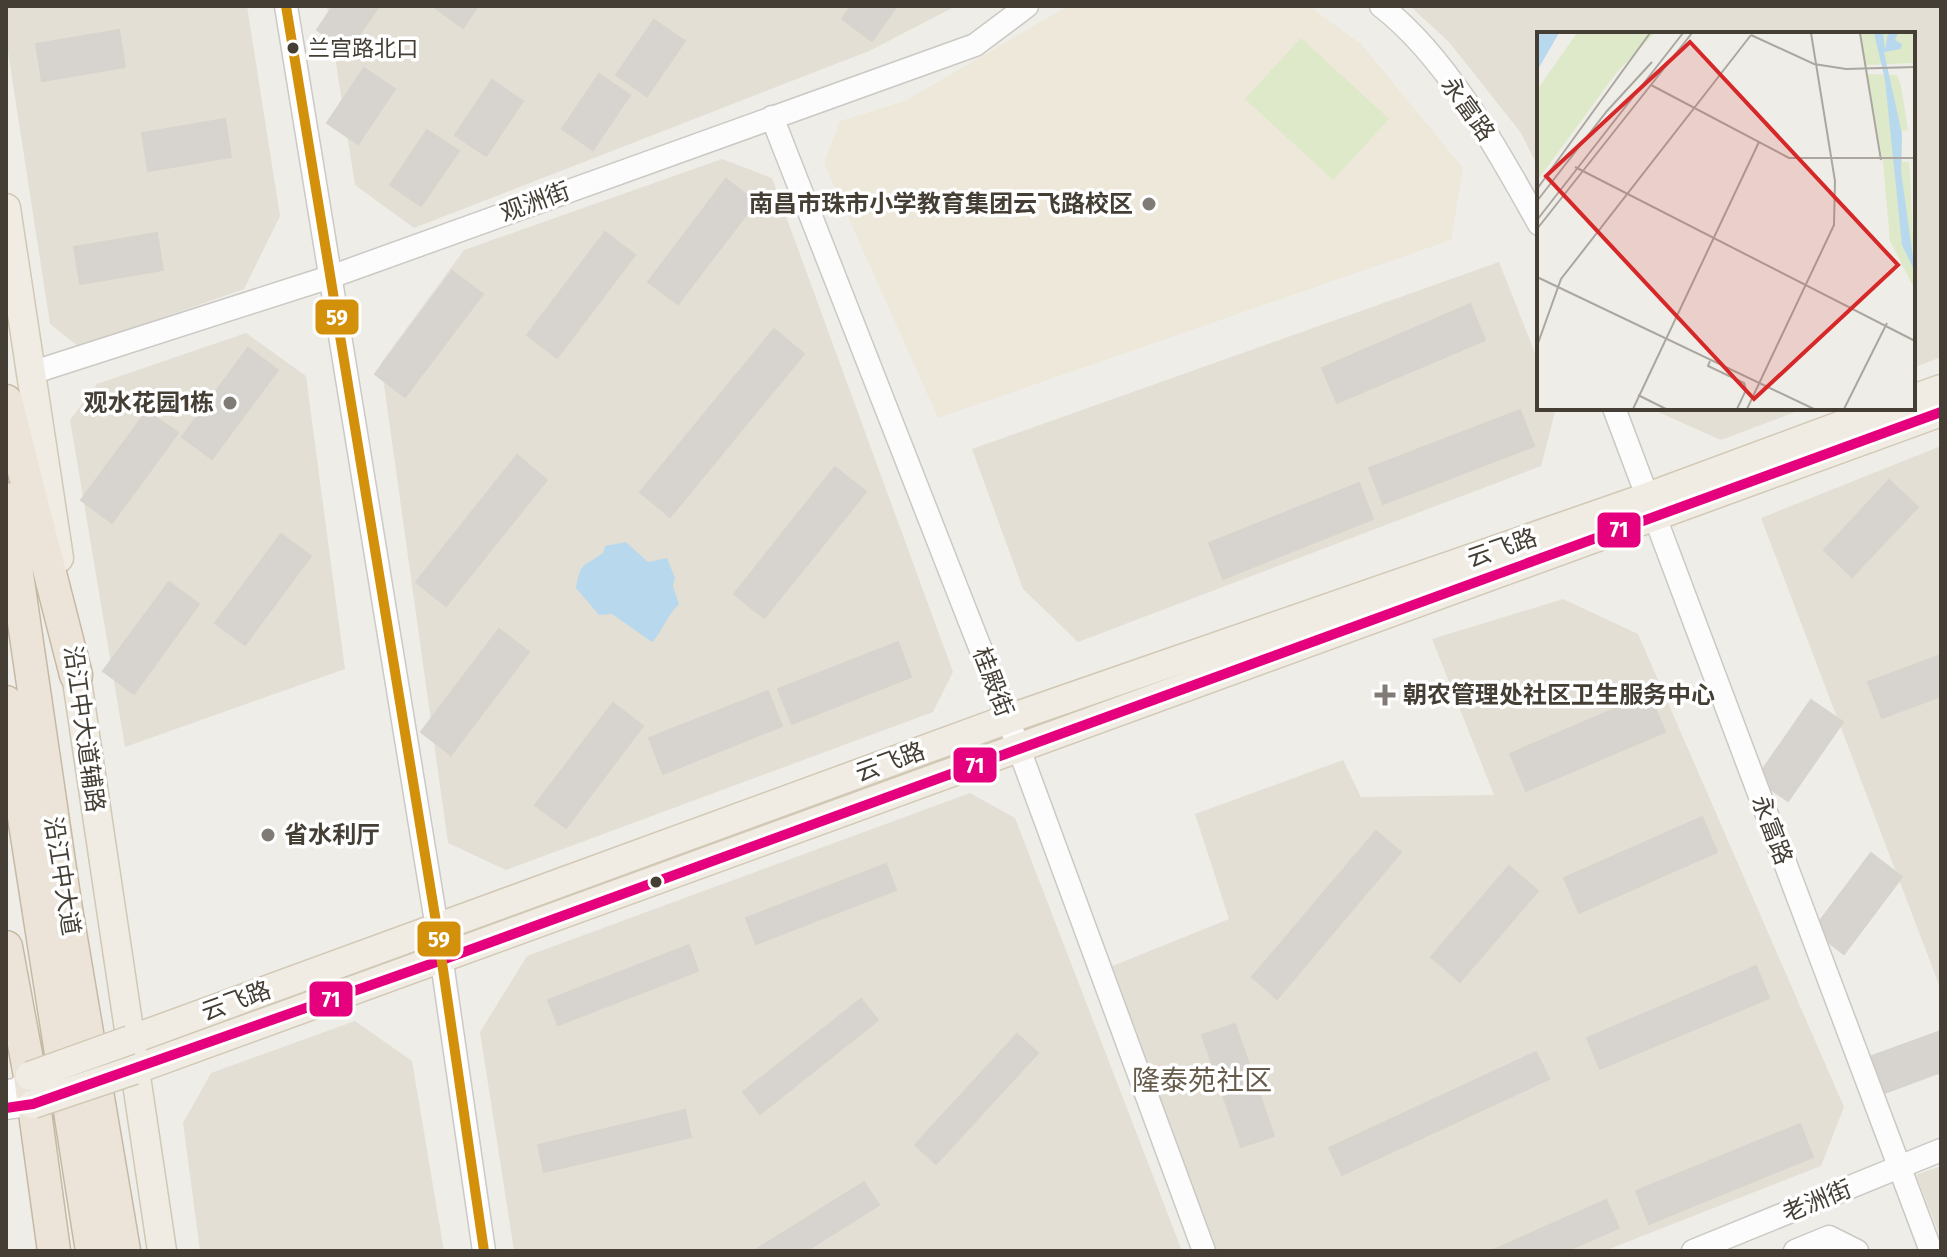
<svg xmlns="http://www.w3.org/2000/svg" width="1947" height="1257" font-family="'Fira Sans Condensed','Noto Sans SC',sans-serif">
<rect width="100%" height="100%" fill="#efede8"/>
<path fill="#e3dfd5" d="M6,6H247L280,216L244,289L79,347L50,324L6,39Z
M327,6H956L869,51L414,228L355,185Z
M1410,6H1941V357L1913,368V34H1539V169L1521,133L1449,42Z
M722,159L772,178L953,672L933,712L506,870L448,843L381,363L464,250Z
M1499,262L1539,363V408H1556L1541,466L1078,642L1023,589L972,449Z
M246,333L306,376L345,669L125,747L70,420L97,384Z
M1649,408H1806L1721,440Z
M1941,446V990L1761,518Z
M1563,599L1638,634L1844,1107L1821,1166L1604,1251H1217L1110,967L1229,919L1195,814L1343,760L1361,797L1494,795L1432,639Z
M970,793L1015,818L1182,1251H514L480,1032L527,956Z
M355,1021L412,1061L444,1251H200L183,1123L211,1073Z
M1941,1166V1239L1916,1175Z"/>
<path fill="#ede8da" d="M1068,6H1309L1362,45L1463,168L1451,240L938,418L824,163L840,121L905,101Z"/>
<path fill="#dde9c8" d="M1301,38L1389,119L1333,180L1245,99Z"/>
<path fill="#b8d9ed" d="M626,542L648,562L667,558L675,578L673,586L679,604C665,618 663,631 652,642L612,614L599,615L576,588C581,561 582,568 603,553L605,546Z"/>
<path fill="#d7d4cf" stroke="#d7d4ce" stroke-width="2" d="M333,6H379L348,51L317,30Z
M433,6H478L463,28Z
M851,6H897L872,41L842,19Z
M654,20L685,41L647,96L616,75Z
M119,30L125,67L42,81L36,44Z
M364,68L395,89L358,144L327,123Z
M599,74L630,95L593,150L562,129Z
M492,80L523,101L486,156L455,135Z
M225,119L231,157L148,171L142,133Z
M427,130L459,151L421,206L390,185Z
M726,179L756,202L678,304L648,282Z
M605,232L635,255L557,358L527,335Z
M157,233L163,270L80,284L74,247Z
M452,271L483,294L405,397L375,374Z
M1470,304L1485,340L1337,403L1322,368Z
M774,329L804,354L670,517L640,492Z
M248,348L278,370L212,459L182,437Z
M1520,410L1534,446L1383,504L1369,468Z
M147,411L178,433L112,523L81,500Z
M517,455L547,480L446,606L416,582Z
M835,467L866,492L764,618L734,594Z
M1889,480L1918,507L1852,577L1824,550Z
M1359,483L1373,519L1223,579L1209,543Z
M281,534L311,556L245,645L215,623Z
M169,582L199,604L134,694L103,671Z
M499,629L529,652L451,755L421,732Z
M898,642L911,677L792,724L778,689Z
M1941,655V696L1882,718L1868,682Z
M768,691L782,726L663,774L649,738Z
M1649,694L1665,732L1526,791L1510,754Z
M1811,700L1843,722L1788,801L1756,779Z
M613,703L643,726L566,828L535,805Z
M1702,817L1717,852L1579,913L1564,878Z
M1376,831L1401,852L1277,999L1252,977Z
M1871,853L1902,877L1844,954L1813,930Z
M886,864L896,890L756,944L746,918Z
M1509,866L1538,891L1460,982L1431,957Z
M689,945L698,971L558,1025L548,1000Z
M1756,966L1769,998L1600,1069L1587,1038Z
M861,999L878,1020L760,1114L743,1092Z
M1235,1024L1274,1136L1241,1147L1202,1035Z
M1941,1031V1072L1882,1094L1869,1057Z
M1017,1034L1038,1053L936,1164L915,1145Z
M1536,1052L1549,1079L1342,1175L1329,1148Z
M685,1110L691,1137L544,1172L538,1145Z
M1800,1124L1813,1157L1649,1224L1636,1191Z
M864,1182L879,1205L806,1251H754Z
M1606,1200L1619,1228L1566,1251H1491Z"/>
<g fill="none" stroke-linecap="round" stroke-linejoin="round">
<g stroke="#cbc9c4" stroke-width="25">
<path id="minor" d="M286,6L437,928L484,1251
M1381,6C1448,58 1498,151 1539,224
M772,117L1008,719L1204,1251
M31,373L333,276L975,45L1027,6
M1614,408L1931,1251
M6,1091L17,1090L30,1076
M6,1108L33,1104
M1693,1251L1941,1150
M1795,1251L1829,1237L1857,1251"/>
</g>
<g stroke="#d1c8b5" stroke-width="31">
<path id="major" d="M6,208L59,558
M1913,399L1941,389
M73,654L162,1251
M130,1040L1008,719L1645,498L1888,408
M134,1070L1941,412"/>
</g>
<g stroke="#c6b9a4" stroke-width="35">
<path id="highway" d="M6,401L76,675
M6,499L65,903L124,1251
M6,702L92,1251
M6,947L30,1076L54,1251"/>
</g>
<use href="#minor" stroke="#fdfcfc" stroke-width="22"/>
<use href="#major" stroke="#f0ece3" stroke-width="28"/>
<use href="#highway" stroke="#ece4d8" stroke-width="32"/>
<g stroke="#d1c8b5" stroke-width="31" stroke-linecap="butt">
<path id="major-bridge" d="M30,1076L130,1040
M33,1104L134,1070"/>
</g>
<use href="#major-bridge" stroke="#f0ece3" stroke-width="28"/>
<g stroke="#fff" stroke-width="16">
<path id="bus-1" d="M6,1108L33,1104L442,960L1941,412"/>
</g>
<g stroke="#fff" stroke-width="16">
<path id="bus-2" d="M286,6L437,928L484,1251"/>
</g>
<use href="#bus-1" stroke="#e5007d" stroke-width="10"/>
<use href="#bus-2" stroke="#d3910b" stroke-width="10"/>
</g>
<g fill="#443e35" stroke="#fff" stroke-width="3">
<circle cx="293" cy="48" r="7"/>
<circle cx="656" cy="882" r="7"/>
</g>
<g fill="#807b74" stroke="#fff" stroke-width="3">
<circle cx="1149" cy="204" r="8"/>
<circle cx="230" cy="403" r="8"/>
<path d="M1381 683h8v8h8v8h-8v8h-8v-8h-8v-8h8z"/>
<circle cx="268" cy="835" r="8"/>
</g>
<g text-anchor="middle" stroke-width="7" stroke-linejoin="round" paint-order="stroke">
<g font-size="22" fill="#443e35" stroke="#fff" text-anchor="start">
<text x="308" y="56">兰宫路北口</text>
</g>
<g font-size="24" fill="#443e35" stroke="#fff">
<text transform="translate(1468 109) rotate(54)" y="8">永富路</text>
<text transform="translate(535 202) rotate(-20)" y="8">观洲街</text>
<text transform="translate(1502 548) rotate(-19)" y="8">云飞路</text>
<text transform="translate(993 682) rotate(69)" y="8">桂殿街</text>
<text transform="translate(84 729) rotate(82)" y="8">沿江中大道辅路</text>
<text transform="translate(890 762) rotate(-20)" y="8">云飞路</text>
<text transform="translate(1772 830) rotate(69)" y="8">永富路</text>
<text transform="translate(62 876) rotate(81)" y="8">沿江中大道</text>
<text transform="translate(236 1001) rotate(-20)" y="8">云飞路</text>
<text transform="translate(1817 1201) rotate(-22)" y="8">老洲街</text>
</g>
<g font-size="24" font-weight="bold" fill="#443e35" stroke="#fff" text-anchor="end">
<text x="1133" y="212">南昌市珠市小学教育集团云飞路校区</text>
<text x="214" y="411">观水花园1栋</text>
<text x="1403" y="703" text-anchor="start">朝农管理处社区卫生服务中心</text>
<text x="284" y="843" text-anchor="start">省水利厅</text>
</g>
<g font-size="28" fill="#675c4c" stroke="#fff">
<text x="1202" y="1090">隆泰苑社区</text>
</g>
</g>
<g transform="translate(1537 32)">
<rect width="378" height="378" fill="#efede8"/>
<path d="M40,1H118L80,40L0,149V58ZM324,1H378V31L328,33ZM330,42L360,43L364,54L371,98L365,99V130H372L373,142L378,258L353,209L346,130Z" fill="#dde9c8"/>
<path d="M0,1H22L0,39ZM337,1H346L348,18L351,1H361L358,8L365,12L364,17L347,20L365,102L364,139L378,240L365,213L348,48Z" fill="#b8d9ed"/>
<path fill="none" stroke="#aba7a0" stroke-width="2" d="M323,1L344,128M214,3L277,32L309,37L378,35M114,53L252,126H378M38,135L378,309M0,157L113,1M0,169L70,79L115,30M0,188L146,1M0,197L155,1M0,245L277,377M0,314L24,247L214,3M173,329L171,334L207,351L209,358L200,377M101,363L129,377M96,377L222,110M210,377L297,193L298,149L274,1M307,377L350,291"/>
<path fill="#d62828" fill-opacity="0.15" stroke="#d62828" stroke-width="4" d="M153,10L361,233L217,367L9,144Z"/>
<rect width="378" height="378" fill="none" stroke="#443e35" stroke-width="4"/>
</g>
<g stroke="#fff" stroke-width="3">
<rect x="314" y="298" width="46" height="38" rx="8" fill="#d3910b"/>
<rect x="1596" y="511" width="46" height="38" rx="8" fill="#e5007d"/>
<rect x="952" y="746" width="46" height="38" rx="8" fill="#e5007d"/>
<rect x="416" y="920" width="46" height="38" rx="8" fill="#d3910b"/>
<rect x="308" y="980" width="46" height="38" rx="8" fill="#e5007d"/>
</g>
<g font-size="22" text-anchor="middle" font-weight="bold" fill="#fff">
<text x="337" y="325">59</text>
<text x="1619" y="537">71</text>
<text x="975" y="773">71</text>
<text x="439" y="947">59</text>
<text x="331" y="1007">71</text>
</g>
<rect width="1947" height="1257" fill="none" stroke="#443e35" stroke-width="16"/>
</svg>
